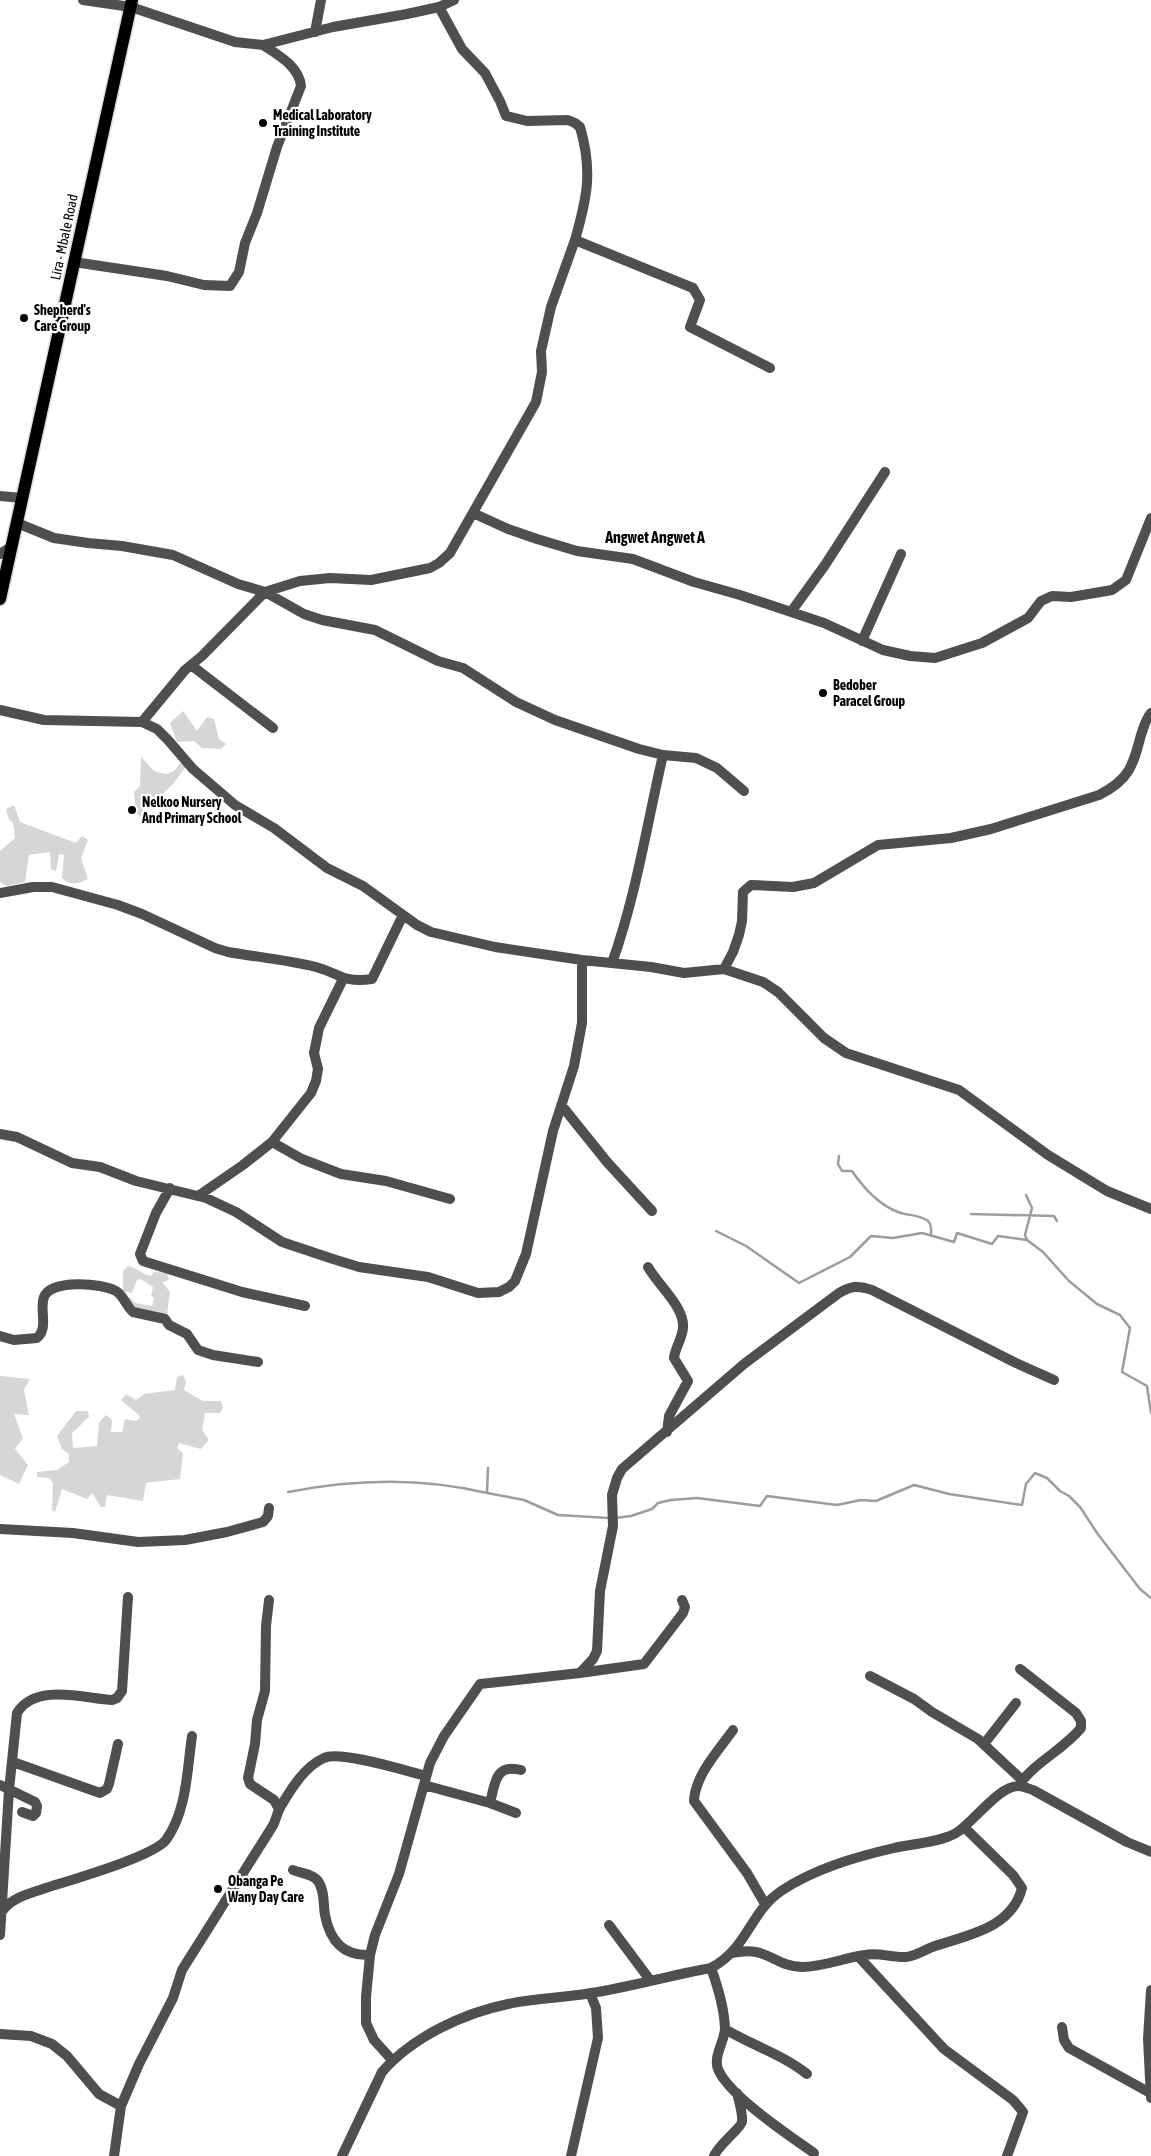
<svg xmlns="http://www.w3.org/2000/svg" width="1151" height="2156" font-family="'Asap Condensed',sans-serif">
<rect width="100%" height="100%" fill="#fff"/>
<path fill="#d6d6d6" d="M183,711L197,731L207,717L214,719L219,739L226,744L221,749L202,748L194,741L177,742L170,723Z
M141,757L154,771L166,774L174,771L181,762L190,761L173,784L154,802L147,793L141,800L144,814L140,817L136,813L134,792L140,786Z
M14,805L20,822L76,843L82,836L88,840L81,858L88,879C78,884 70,886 62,878L64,855L59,854L56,871L51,869L50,852L29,855L25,882L7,886L0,882V851L15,838L13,822L9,820L6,809Z
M128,1266C137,1268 142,1274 151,1276L154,1272L167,1273L169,1280L162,1282L170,1292L167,1315L132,1310L126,1298L130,1297L135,1303L152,1306L154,1298L151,1296L153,1287L141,1279L137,1280L132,1293L123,1291V1271Z
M183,1375L186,1382L184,1390L203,1401H221L223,1408L220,1413H205L202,1430L209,1440L201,1449L179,1443L177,1448L183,1453L180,1479L146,1483L143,1501L107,1495L105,1507H101L92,1493L87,1499L62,1489L55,1512L52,1510L53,1483L49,1478L37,1477V1472L57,1470L69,1462V1454L62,1449L57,1436L76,1411H88L89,1417C82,1422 79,1428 72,1433L73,1448L97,1446L99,1422L106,1415L112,1420L111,1432H122L125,1419L136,1421L140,1418L139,1415L121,1400L126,1394L136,1400L144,1394L175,1390L177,1377Z
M0,1376L30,1379L24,1390L29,1415L14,1414L23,1438L15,1449L28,1465L19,1484L0,1475Z"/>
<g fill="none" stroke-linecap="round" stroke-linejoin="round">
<path stroke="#9d9d9d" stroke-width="2.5" d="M839,1156L838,1164L842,1171H852C863,1187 879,1205 898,1212C908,1216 919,1214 928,1221C932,1224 931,1230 931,1235
M1026,1195L1032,1208L1025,1235L1027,1240
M971,1214L1054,1216L1057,1221
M716,1231L746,1246L799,1283L850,1257L871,1236L893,1238L922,1233L954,1242L957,1233L992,1244L998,1236L1027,1240L1043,1252L1069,1281L1097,1304L1120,1315L1130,1328L1122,1372L1147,1386L1151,1413
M488,1468L487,1493L524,1500L558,1515L609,1518
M288,1492C354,1479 421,1477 487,1493
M615,1518L631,1516L652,1509L658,1503L671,1500L697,1498L760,1506L767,1496L837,1505L861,1500L876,1501L914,1485L949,1494L1022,1505L1026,1484L1035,1473L1047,1478L1060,1491L1069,1496L1080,1507L1097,1533L1140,1589L1151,1598"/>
<g stroke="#dbdbdb" stroke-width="15">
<path id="primary" d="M0,599L132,0"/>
</g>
<path stroke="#4f4f4f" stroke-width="10" d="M83,0L131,7L235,42L263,45L333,27L407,14L439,7L454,0
M439,7L462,49L485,73L500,101L506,116L527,121L568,120L575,123L580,127C593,171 587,198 575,240L693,288L700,300L690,327L770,368
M315,32L321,0
M74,262L167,276L204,285L230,286L239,272L245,243L257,213L277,147L301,86C299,66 278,55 263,45
M0,496L22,498
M473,513L508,529L537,539L577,551L633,559L694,582L740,595L824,623L883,650L910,656L935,658L982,643L1017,624L1028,618L1041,601L1052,596L1071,597L1112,590L1126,580L1151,518
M17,523L54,538L88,543L122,546L173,555L238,584L265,592L300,581L330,578L371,580L430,568L439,563L450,553L536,402L542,372L541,351L551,307L575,240
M0,554L11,547
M791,612L825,565L885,472
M862,641L901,554
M191,665L273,728
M0,710L44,720L142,722L157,729L168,740L193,769L235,805L274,828L327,868L363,886L417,925L431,932L495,947L582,960L651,967L684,973L724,969L763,982L778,992L824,1038L846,1053L959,1090L1048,1155L1107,1191L1151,1209
M142,722L185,670L202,656L265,592L304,614L322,620L375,630L438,661L463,668L516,702L555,720L639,749L663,755L696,758L717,768L744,791
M0,893L33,887H52L118,905L142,914L215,948L228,952C257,957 288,960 316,967C341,974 342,983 372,979L403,915
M612,963C636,896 647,824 663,755
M724,969L733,952L739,935L742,921L743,892L751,885L793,887L814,883L878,845L951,838L991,829L1099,795C1129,780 1133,766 1141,735C1144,727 1145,720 1151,713
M562,1106L607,1162L652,1211
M0,1134L17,1137L72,1163L100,1167L136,1181L206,1198L236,1212L282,1242L333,1259L359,1267L428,1277L478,1293L499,1292L509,1287L515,1281L526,1254L553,1131L574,1066L582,1023V960
M272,1142L302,1159L341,1174L386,1181L450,1199
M170,1188L156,1213L140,1254L143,1261L242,1292L305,1306
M198,1196L243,1165L272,1142L311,1093L316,1081L318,1069L314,1053L319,1028L343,979
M648,1267C658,1285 685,1307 683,1328C682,1339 675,1348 674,1358L688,1381L669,1416L667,1432
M0,1336L14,1340L37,1338C49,1328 39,1310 44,1297C51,1279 102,1283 116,1291C124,1296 126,1306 133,1312L165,1319L169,1325L187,1334L198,1350L213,1355L258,1362
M0,1529L73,1533L138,1542L185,1540L227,1532L263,1522L268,1516L269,1508
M269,1600L266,1626L265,1691L257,1720L255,1744L248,1778L250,1784L274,1800L279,1809
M580,1673L644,1664L683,1613L685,1607L682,1600
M870,1676L914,1699L932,1712L978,1739L1022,1780
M733,1730C719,1750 695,1775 694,1801L747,1873L765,1904
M984,1744L1016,1703
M13,1762L100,1793L107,1789L109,1784L118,1744
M0,1785L35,1802L37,1806L36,1813L33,1816L22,1812
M424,1785L490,1803L516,1813
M1019,1785C1035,1762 1063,1750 1081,1728V1721L1076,1713L1020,1669
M490,1803C495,1784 495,1763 521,1770
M293,1870C300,1873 313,1874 318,1881C325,1891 323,1904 325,1915C330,1941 343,1956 370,1955
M1,1913C9,1899 27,1894 43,1889C67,1881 153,1857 166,1840C187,1811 187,1770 192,1736
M609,1925L650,1980
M0,1935L9,1790L17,1713C35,1683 83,1698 112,1700L117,1698L122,1691L128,1597
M733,1953C767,1945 773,1966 802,1967C823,1967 843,1958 865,1955C878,1952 893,1958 906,1957C916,1956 926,1949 935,1946C968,1935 1012,1928 1022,1888L1013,1875L964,1827
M858,1956L944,2049L1013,2100L1023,2112L1007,2156
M711,1968C718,1987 724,2007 725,2028C725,2041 713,2056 718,2069C728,2095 790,2136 814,2153
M1062,2027L1064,2040L1069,2048L1150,2093
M725,2029C751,2045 782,2054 807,2074
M0,2034L31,2036L52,2044L67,2056L99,2094L121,2106
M392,2060L374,2040L366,2023V1997L370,1955L375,1935L399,1874L430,1763L444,1736L480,1684L580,1673L593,1659L597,1651L600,1591L613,1526L612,1495L617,1478L622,1469L744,1364L839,1293C851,1286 858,1285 872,1290L1016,1363L1054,1380
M1151,2098L1148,2039L1151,1990
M114,2156L121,2106L139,2064L173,1998L182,1970L272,1827C276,1821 277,1812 281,1806C291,1789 305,1766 324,1758C340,1750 406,1771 426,1776
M342,2156L382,2072C412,2037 464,2013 508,2004C535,1998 564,1998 591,1993C631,1987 671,1975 711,1968C749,1947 749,1913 781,1891C814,1869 855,1857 894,1848C912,1844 941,1842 956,1833C973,1823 999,1785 1019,1786C1023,1786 1029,1789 1033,1790L1127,1842L1151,1852
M571,2156L598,2038L596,2008L590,1993
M714,2156C719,2144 741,2128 742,2122C743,2114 739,2101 737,2093"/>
<use href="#primary" stroke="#000" stroke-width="12"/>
</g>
<g fill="#000" stroke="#fff" stroke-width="2">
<circle cx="263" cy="123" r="5"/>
<circle cx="24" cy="318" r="5"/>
<circle cx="823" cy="693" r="5"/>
<circle cx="132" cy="810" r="5"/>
<circle cx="218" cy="1889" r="5"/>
</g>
<g text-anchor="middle" stroke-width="4.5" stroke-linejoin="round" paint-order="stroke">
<g font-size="14" font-weight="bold" fill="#000" stroke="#fff" text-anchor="start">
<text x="273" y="120">Medical Laboratory<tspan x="273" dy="16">Training Institute</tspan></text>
<text x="34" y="315">Shepherd's<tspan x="34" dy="16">Care Group</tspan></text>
<text x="833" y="690">Bedober<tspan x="833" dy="16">Paracel Group</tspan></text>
<text x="142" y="807">Nelkoo Nursery<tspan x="142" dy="16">And Primary School</tspan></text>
<text x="228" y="1886">Obanga Pe<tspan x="228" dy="16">Wany Day Care</tspan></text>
</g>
<g font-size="14" fill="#000" stroke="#fff">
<text transform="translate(64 237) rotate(-78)" y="5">Lira - Mbale Road</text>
</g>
<g font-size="16" font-weight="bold" fill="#000" stroke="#fff">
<text x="655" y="543">Angwet Angwet A</text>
</g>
</g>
</svg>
